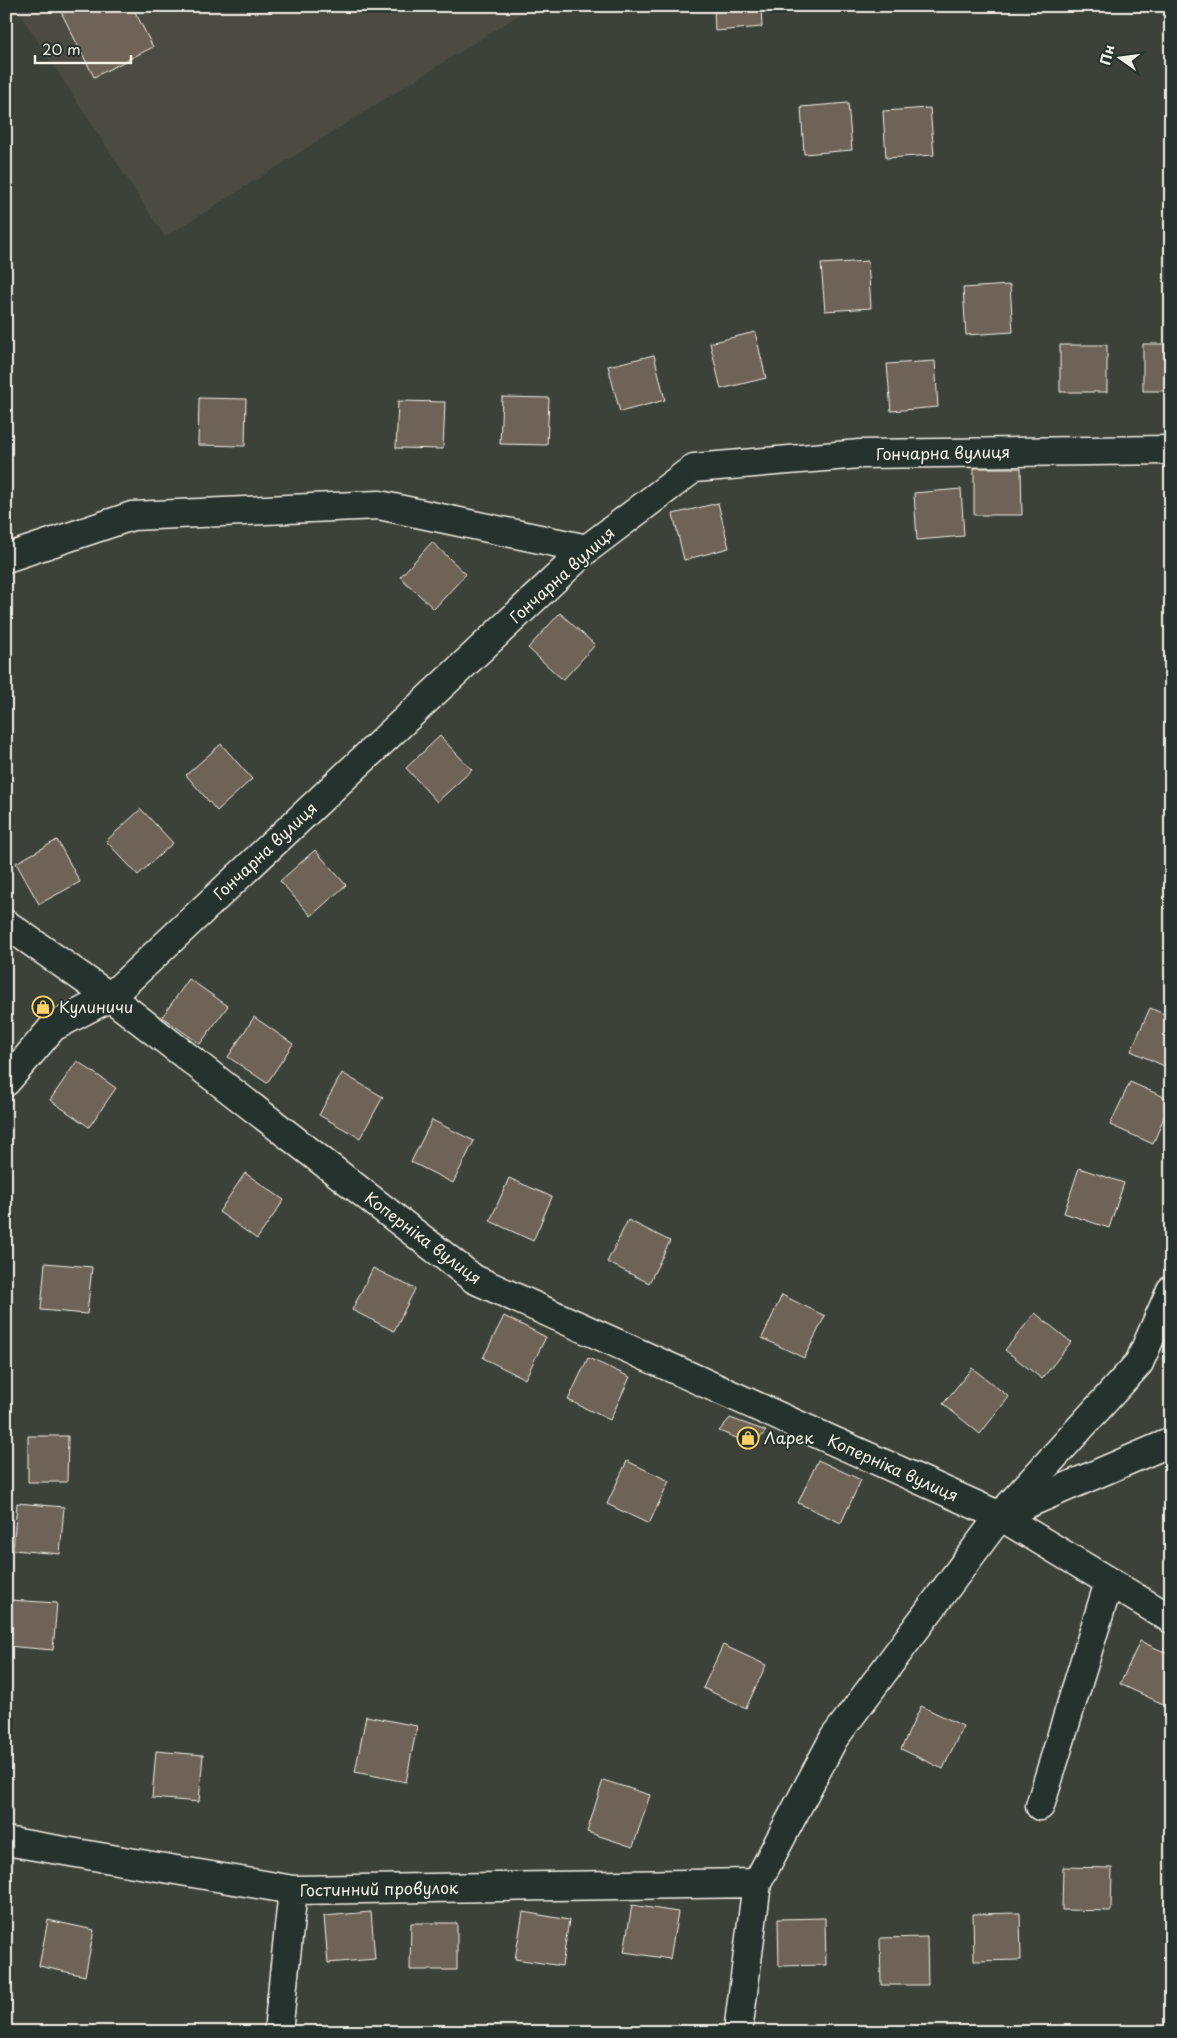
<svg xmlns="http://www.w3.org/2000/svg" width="1177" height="2038" font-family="'Playpen Sans',sans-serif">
<rect width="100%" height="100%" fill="#3c423a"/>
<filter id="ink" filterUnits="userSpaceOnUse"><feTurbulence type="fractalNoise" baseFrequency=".02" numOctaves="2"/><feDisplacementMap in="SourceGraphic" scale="10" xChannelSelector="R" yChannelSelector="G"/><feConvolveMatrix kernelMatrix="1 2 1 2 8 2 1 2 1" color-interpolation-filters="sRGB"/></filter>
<g filter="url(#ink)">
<path fill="#4b4c43" d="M15,6H533L165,237Z"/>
<path fill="#6e6457" stroke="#f4f1e8" d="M58,6H132L153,47L94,77Z
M714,6H761L762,27L715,31Z
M848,103L852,150L804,154L801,107Z
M930,108L934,155L886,158L883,111Z
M868,261L871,308L825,311L821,264Z
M1010,285L1013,332L966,335L963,288Z
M755,332L766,378L721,389L710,343Z
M1143,344H1171V391H1143Z
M1060,345H1107V392H1060Z
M654,355L665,400L620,412L608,366Z
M935,361L938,407L891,411L887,364Z
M502,397L549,398L547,445L500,444Z
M199,398L246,399L245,446L198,445Z
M398,401L445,402L443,449L396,448Z
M974,468H1021L1022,515H974Z
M961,489L964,536L917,540L914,493Z
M718,503L729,548L684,560L673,514Z
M432,542L466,574L434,609L400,577Z
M560,613L595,645L563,680L528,648Z
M440,736L472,770L437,802L406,768Z
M221,744L252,779L217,811L186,775Z
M141,809L173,843L138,875L106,841Z
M57,840L80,882L39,904L16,863Z
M315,850L346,885L311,916L280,881Z
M189,979L228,1006L200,1044L162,1017Z
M1150,1008L1171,1017V1069L1131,1051Z
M254,1017L293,1044L267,1083L228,1057Z
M77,1061L116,1088L89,1127L50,1100Z
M342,1073L383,1097L360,1138L319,1115Z
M1130,1082L1171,1100L1153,1144L1110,1125Z
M432,1120L474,1141L453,1183L411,1162Z
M1079,1168L1124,1183L1109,1228L1064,1213Z
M245,1173L284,1200L257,1239L219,1212Z
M509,1178L552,1197L533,1241L490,1221Z
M628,1220L670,1241L649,1283L607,1262Z
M45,1263L92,1267L87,1314L41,1310Z
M373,1268L415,1289L394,1331L352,1310Z
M782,1295L825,1316L804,1358L762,1338Z
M1035,1313L1071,1342L1042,1379L1005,1350Z
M504,1316L546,1337L525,1379L483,1358Z
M588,1358L630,1377L610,1420L568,1400Z
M972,1368L1009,1397L980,1434L943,1404Z
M730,1418L766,1431L754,1445L719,1431Z
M28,1436H68L67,1482H28Z
M818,1460L861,1480L841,1523L798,1503Z
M627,1461L669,1481L649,1524L607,1504Z
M17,1503L64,1507L60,1554L13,1550Z
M10,1600L57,1603L53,1650L6,1646Z
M1140,1641L1171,1655V1687L1163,1704L1120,1684Z
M723,1645L766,1665L746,1708L703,1688Z
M921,1706L963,1726L943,1769L901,1749Z
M366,1716L417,1726L406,1782L355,1772Z
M156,1751L203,1755L199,1802L152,1798Z
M603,1780L650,1795L633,1847L587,1832Z
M1063,1867L1112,1868L1111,1911L1062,1910Z
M632,1905L678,1912L670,1959L624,1952Z
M371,1912L375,1959L328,1963L324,1916Z
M523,1912L569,1920L562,1966L515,1959Z
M1020,1913L1021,1960L974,1961L973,1914Z
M825,1918L826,1965L779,1966L778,1919Z
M48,1920L94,1930L85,1976L39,1966Z
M411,1923H457V1970H410Z
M927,1937L928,1985H881L880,1938Z"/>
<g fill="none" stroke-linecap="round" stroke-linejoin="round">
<g stroke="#f4f1e8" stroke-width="31">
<path id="minor" d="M6,558L132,516L379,505L587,549
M6,924L110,997L474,1279L1000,1516L1171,1619
M6,1082L53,1027L110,997L587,549L694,468L860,454L1171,450
M1008,1512L1171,1442
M1040,1806L1109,1582
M6,1841L293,1890L757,1883
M278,2032L293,1890
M738,2032L757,1883L834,1738L1000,1516L1139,1363L1171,1290"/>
</g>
<use href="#minor" stroke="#26332d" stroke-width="28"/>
</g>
</g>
<defs>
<g id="shop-ring" transform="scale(1.125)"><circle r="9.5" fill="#26332d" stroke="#ffd166" stroke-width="1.5"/><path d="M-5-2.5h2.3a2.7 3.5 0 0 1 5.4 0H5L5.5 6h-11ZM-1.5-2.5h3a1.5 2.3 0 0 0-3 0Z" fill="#ffd166"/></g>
</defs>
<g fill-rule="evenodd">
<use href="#shop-ring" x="43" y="1007"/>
<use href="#shop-ring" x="748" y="1438"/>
</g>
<g text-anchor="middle" stroke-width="4" stroke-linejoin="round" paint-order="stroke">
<g font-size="16" fill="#f4f1e8" stroke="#26332d">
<text transform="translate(943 453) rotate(-1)" y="6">Гончарна вулиця</text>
<text transform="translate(562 575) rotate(-42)" y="6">Гончарна вулиця</text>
<text transform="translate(265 851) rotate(-43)" y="6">Гончарна вулиця</text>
<text transform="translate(423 1238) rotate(37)" y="6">Коперніка вулиця</text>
<text transform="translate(893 1468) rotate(24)" y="6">Коперніка вулиця</text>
<text transform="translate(379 1889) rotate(-1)" y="6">Гостинний провулок</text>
</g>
<g font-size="16" fill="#f4f1e8" stroke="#26332d" text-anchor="start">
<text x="59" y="1013">Кулиничи</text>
<text x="764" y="1444">Ларек</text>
</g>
</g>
<rect width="1177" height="2038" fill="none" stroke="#26332d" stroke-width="25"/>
<rect x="12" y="12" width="1152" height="2013" fill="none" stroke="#f4f1e8" stroke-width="2" filter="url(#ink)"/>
<g transform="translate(1120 58) rotate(284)" stroke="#26332d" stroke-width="4" paint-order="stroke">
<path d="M0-4L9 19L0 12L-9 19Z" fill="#f4f1e8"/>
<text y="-8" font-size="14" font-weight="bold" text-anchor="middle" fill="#f4f1e8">Пн</text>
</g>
<path d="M35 55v8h96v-8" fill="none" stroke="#f4f1e8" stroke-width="2.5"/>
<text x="42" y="55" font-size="15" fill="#f4f1e8" stroke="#26332d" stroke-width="4" paint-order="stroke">20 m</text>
</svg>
